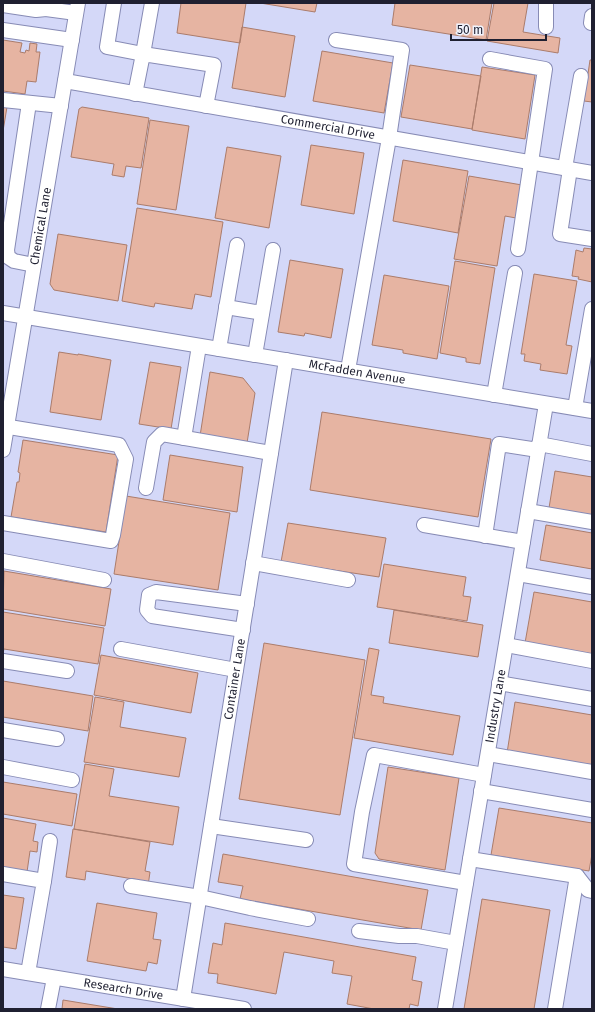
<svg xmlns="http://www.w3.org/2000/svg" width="595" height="1012" font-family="'Fira Sans',sans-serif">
<rect width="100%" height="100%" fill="#e2e5f7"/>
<path fill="#d4d8f8" d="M3,3H592V1009H3Z"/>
<path fill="#e6b4a2" stroke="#ab7c6b" d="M181,3H246L240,43L177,33Z
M260,3H317L315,12Z
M395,3H492L486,40L392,25Z
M494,3H528L523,32L560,38L558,53L487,41Z
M242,27L295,36L285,97L232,88Z
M3,40L22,43L20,52L25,53L26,50L29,51L30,43L37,44L36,52H40L36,82L27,81L25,94L3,91Z
M322,51L393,63L384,113L313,101Z
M590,60H592V102L584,101Z
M410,65L481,76L472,129L401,117Z
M482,67L535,75L525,139L472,130Z
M3,106L7,107L3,131Z
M82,107L149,118L141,168L126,166L124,177L112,175L114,164L71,157L79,109Z
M150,120L189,126L176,210L137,204Z
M311,145L364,153L354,214L301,205Z
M227,147L281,156L269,228L215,218Z
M403,160L468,171L458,233L393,221Z
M469,176L522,185L516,218L505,216L497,266L454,259Z
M137,208L223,222L211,297L195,294L192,309L155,303L154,307L122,301Z
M58,234L127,245L118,301L54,290L50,284Z
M584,248L592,249V282L578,279L579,277L572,276L576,250L583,252Z
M290,260L343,269L331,338L305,333L304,336L278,332Z
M455,261L495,268L480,364L466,362V358L440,353Z
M534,274L577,281L566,345L572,346L567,374L540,370L541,364L524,361L525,354H521Z
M384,275L449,286L437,359L403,353V350L372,345Z
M59,352L78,355V354L111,360L101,420L50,412Z
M150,362L181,367L171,429L139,424Z
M210,372L243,378L255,393L247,443L200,436Z
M322,412L491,439L478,517L310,490Z
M23,440L118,455L106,532L11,517L17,482H19L20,473L18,472Z
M170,455L243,467L237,512L163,500Z
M555,471L592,477V515L549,508Z
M126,496L230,513L218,590L114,574Z
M288,523L386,538L379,577L281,562Z
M546,525L592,533V569L540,560Z
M384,564L466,577L463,596L471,597L467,621L377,607Z
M4,571L111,589L105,626L3,609Z
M534,592L592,602V654L525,643Z
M394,610L483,625L478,657L389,643Z
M3,612L104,628L98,664L4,649L3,653Z
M264,643L365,660L340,815L239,799Z
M369,648L379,650L371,695L384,697L383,703L460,716L453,755L354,738Z
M101,655L198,673L191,713L94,695Z
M3,681L93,696L88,731L3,717Z
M95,697L124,702L120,727L186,738L179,777L84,762Z
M515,702L592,715V767L507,753Z
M85,764L114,769L109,796L179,807L173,845L74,829Z
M388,767L459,778L445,870L379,859L375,853Z
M3,782L77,794L72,826L3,814Z
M499,808L592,823V854L589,871L491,855Z
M3,818L36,824L33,841L38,842L37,852L30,851L27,872L3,868Z
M73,829L150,842L145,871L150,872L148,886L138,884L139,880L86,871L85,880L66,877Z
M223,854L428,890L421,930L240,899L243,886L218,882Z
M3,895L24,898L16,949L3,947Z
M482,899L550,910L534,1009H464Z
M97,903L157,913L153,939L161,940L157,964L148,962L146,971L87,961Z
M225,923L416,957L412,980L422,982L418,1006L410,1004L409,1009H374L347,1004L352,976L332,973L334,961L284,952L276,994L217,983L218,974L208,973L213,943L222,945Z
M63,1000L118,1009H62Z"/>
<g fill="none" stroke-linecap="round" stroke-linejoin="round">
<g stroke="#878bb5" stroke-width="16">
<g id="minor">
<path d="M47,3L46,9L76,13"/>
<path d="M114,3L107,47L143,54L152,3"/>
<path d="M3,5L36,10L46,9"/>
<path d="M591,23L592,16"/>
<path d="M546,27V3"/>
<path d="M3,30L72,40"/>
<path d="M336,40L402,50L389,138L348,370"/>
<path d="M490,59L545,69L518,249"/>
<path id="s1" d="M65,81L592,173"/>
<path d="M135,94L143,54L214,65L206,106"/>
<path d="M3,100L61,106"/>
<path d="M29,103L7,250L8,257L14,261L34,265"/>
<path d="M565,168L581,76"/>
<path d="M570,169L560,234L592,239"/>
<path d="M226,307L262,313"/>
<path id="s2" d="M3,313L592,411"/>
<path d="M219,349L237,245"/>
<path d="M255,355L273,250"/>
<path d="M494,395L515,273"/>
<path d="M575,408L592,309"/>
<path d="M3,426L119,445L126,459L113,535L111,541L3,523"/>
<path d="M184,438L199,346"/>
<path d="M539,444L592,454"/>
<path id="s3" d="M3,450L78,3"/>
<path d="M146,488L154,442L162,434L271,453"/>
<path d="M528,511L592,522"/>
<path d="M424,525L523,542"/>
<path d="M485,536L499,444L538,450"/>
<path d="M3,561L104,580"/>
<path d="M253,563L348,580"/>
<path d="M518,574L592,587"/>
<path d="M243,630L152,616L147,610L149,595L156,592L247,604"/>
<path d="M506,645L592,661"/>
<path d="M121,649L236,670"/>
<path d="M3,661L67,671"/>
<path d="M499,683L592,699"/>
<path d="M3,730L57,739"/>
<path d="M488,754L592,772"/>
<path d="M3,767L72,780"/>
<path d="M481,791L592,810"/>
<path d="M211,826L306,840"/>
<path d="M470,859L577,876L588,890L592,891"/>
<path d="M3,874L44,881L28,973"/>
<path d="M44,881L50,841"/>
<path d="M466,883L354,864L362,812L374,755L484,775"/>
<path d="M131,886L200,897L250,908L308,919"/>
<path d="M359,931L399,936H417L456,943"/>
<path id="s4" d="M3,969L244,1009"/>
<path id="s5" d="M183,999L286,360"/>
<path d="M48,1009L54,978"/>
<path id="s6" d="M445,1009L546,404"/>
<path d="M555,1009L577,876"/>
</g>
</g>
<use href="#minor" stroke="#fff" stroke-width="14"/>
</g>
<g text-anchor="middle" stroke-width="3.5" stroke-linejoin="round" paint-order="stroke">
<g font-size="12" fill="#1f2031" stroke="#f1f3fc">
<text dy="4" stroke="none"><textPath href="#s1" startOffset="267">Commercial Drive</textPath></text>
<text dy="4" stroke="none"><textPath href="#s3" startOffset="227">Chemical Lane</textPath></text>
<text dy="4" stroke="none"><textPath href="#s2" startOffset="359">McFadden Avenue</textPath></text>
<text dy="4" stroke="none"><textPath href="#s5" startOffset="324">Container Lane</textPath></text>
<text dy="4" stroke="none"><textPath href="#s6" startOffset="307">Industry Lane</textPath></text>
<text dy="4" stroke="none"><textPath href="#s4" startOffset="122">Research Drive</textPath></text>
</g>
</g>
<rect width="595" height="1012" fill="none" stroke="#1f2031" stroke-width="8"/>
<path d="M451 34v6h95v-6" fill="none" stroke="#1f2031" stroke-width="2"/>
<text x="457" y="34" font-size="12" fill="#1f2031" stroke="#f1f3fc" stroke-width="3" paint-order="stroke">50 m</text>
</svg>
